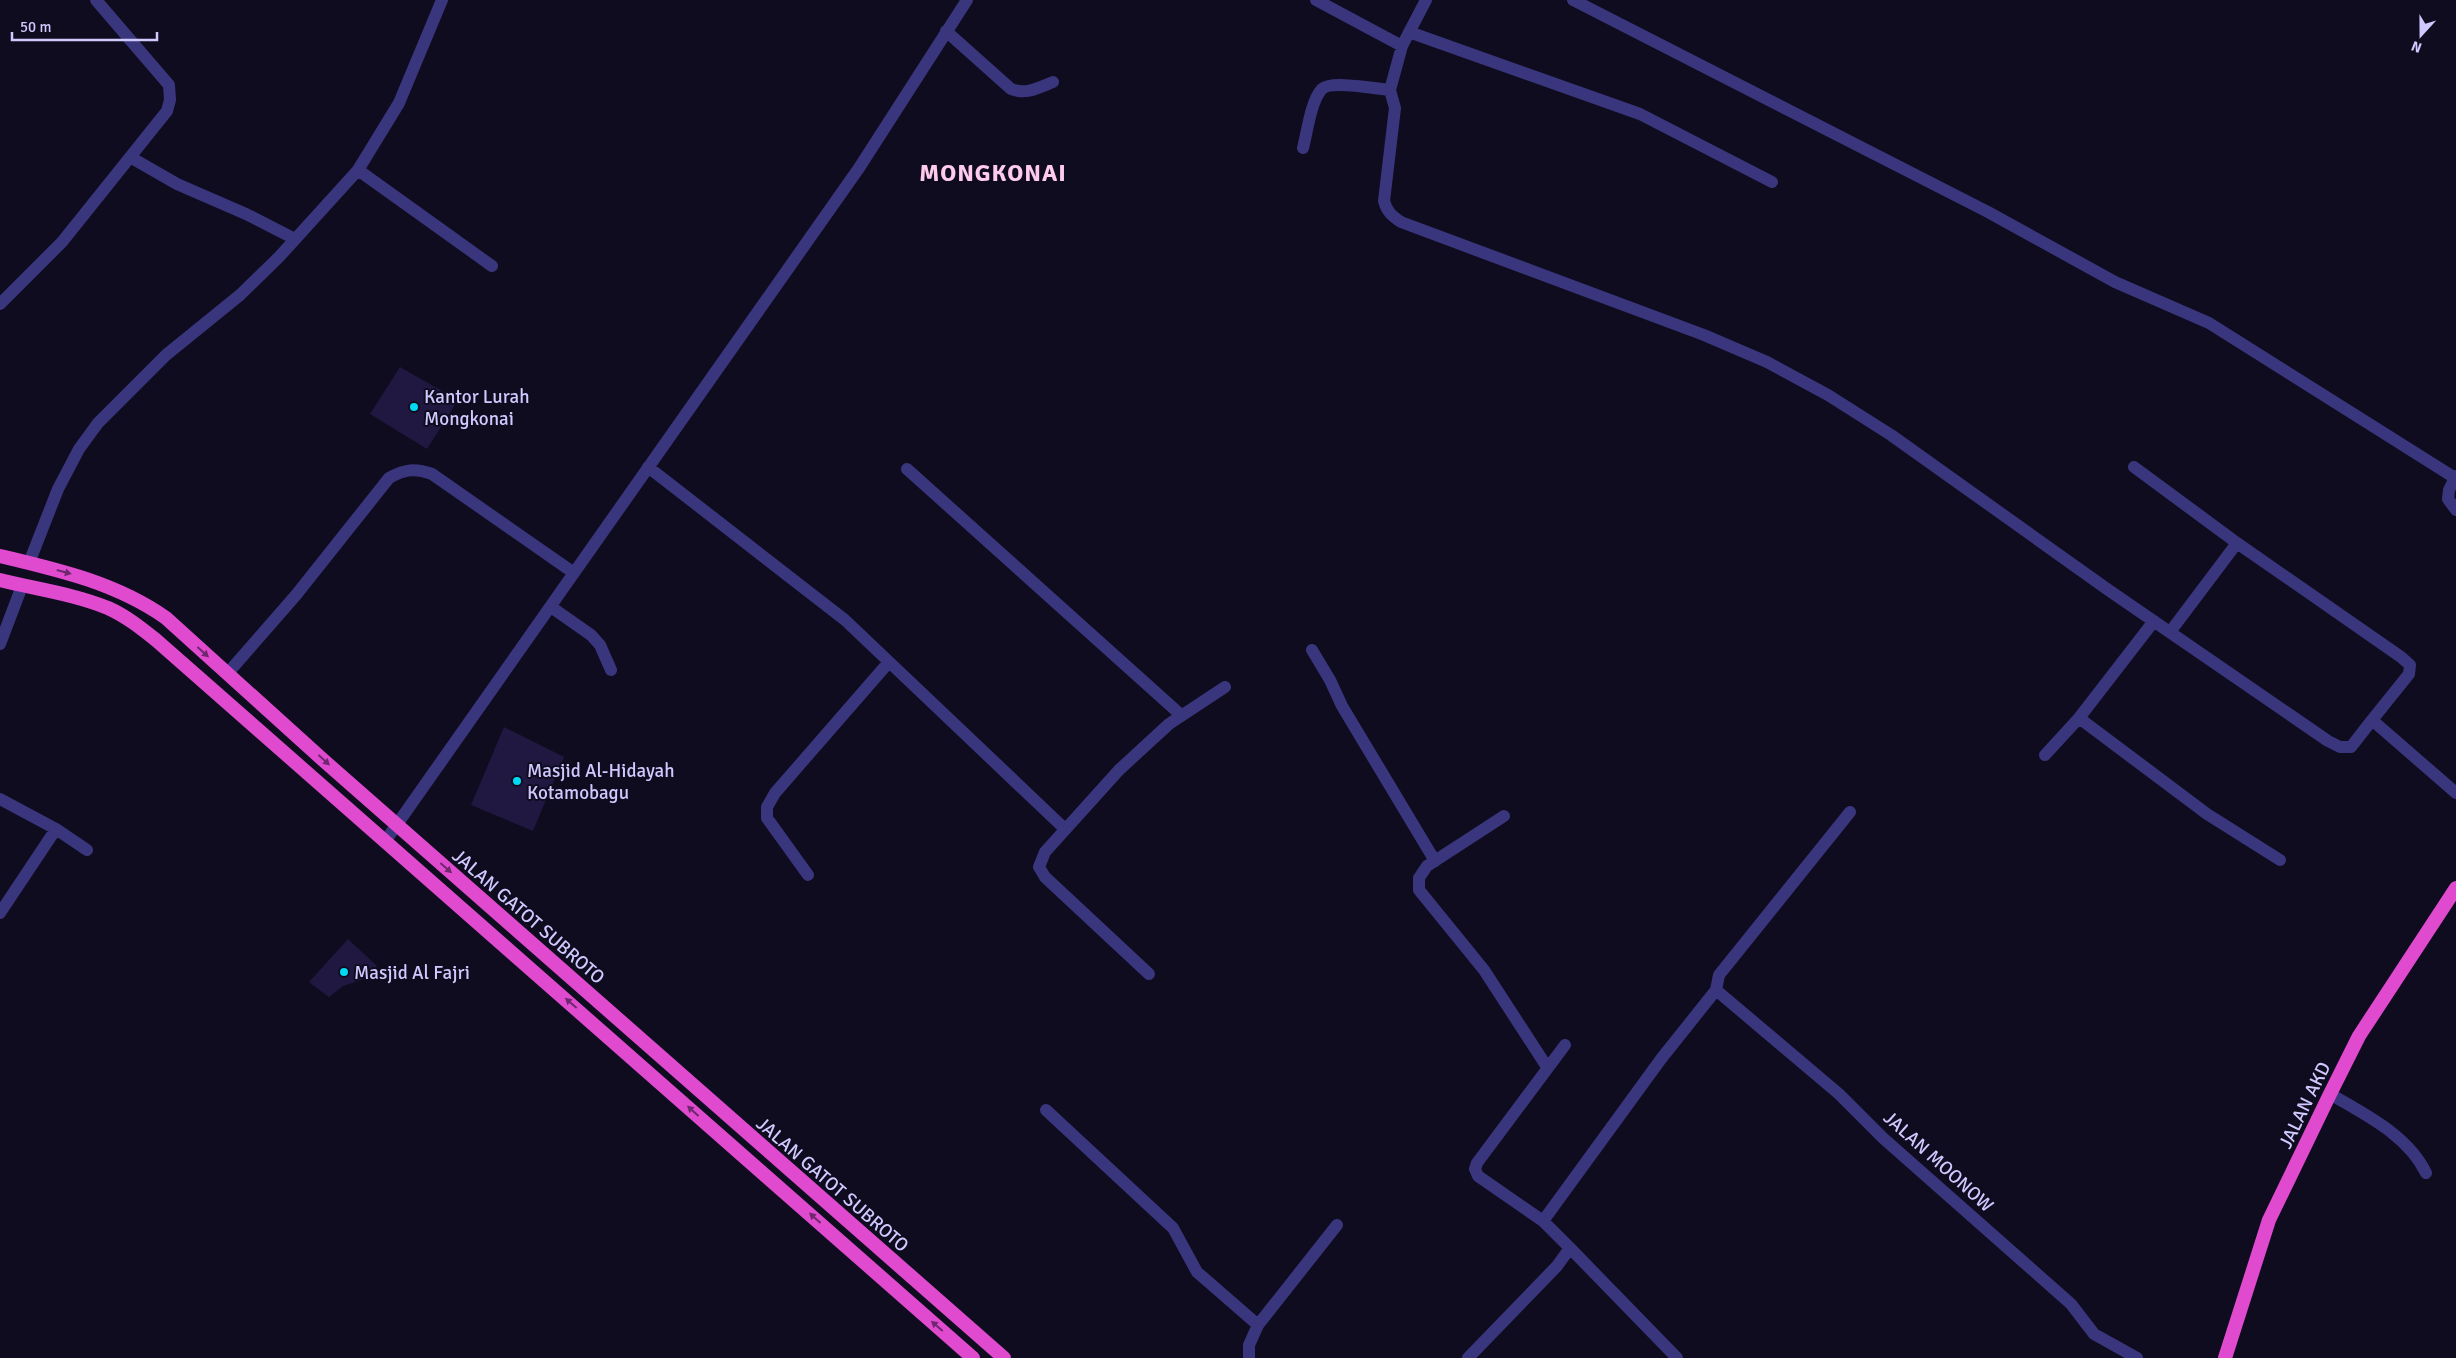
<svg xmlns="http://www.w3.org/2000/svg" width="2456" height="1358" font-family="Signika,sans-serif">
<rect width="100%" height="100%" fill="#0f0c1f"/>
<path fill="#201840" d="M400,367L458,400L427,449L370,414Z
M504,727L564,757L533,831L471,805Z
M348,939L377,966L364,979L343,986L329,997L309,982Z"/>
<g fill="none" stroke-linecap="round" stroke-linejoin="round">
<path stroke="#3a367e" stroke-width="12" d="M1316,0L1402,46
M1426,0L1402,46L1390,90L1395,108L1384,201C1387,212 1392,216 1401,222L1704,335L1767,362L1828,395L1891,435L2107,589L2328,741L2340,747H2351L2372,720
M1573,0L1988,212L2115,282L2209,323L2455,478L2456,476
M946,31L1011,89C1026,95 1038,88 1053,82
M1409,32L1640,114L1772,182
M1303,148C1307,133 1311,100 1322,89C1331,80 1377,89 1390,90
M130,157L177,184L246,214L295,239
M358,170L492,266
M0,304L62,242L167,111L170,100L169,85L96,0
M648,467L845,620L1065,829
M2134,467L2237,543L2401,657L2410,665L2409,674L2372,720L2456,793
M907,469L1181,715
M2455,478L2449,490L2448,499L2456,510
M29,563L58,489L79,449L98,423L166,355L240,295L279,257L358,170L399,103L442,0
M551,607L591,635L600,645L611,670
M2170,632L2237,543
M0,644L22,586
M1312,650L1330,680L1342,706L1435,861
M227,674L296,595L389,478C405,469 415,468 432,474L574,573
M2079,718L2207,814L2280,860
M2045,755L2079,718L2154,621
M0,799L56,829L87,850
M1504,816L1427,866L1419,878V890L1484,970L1547,1067
M386,840L859,168L967,0
M808,875L767,818V807L775,793L889,662
M0,913L56,829
M1149,974L1045,877L1039,867L1045,852L1119,770L1169,724L1225,687
M1716,990L1839,1094L1883,1138L2054,1289L2071,1304L2094,1334L2137,1358
M2330,1094C2364,1114 2408,1135 2426,1173
M1046,1110L1173,1228L1197,1272L1258,1325
M1543,1221L1661,1059L1716,990L1719,975L1850,812
M1570,1248L1677,1358
M1249,1358V1345L1258,1325L1337,1225
M1468,1358L1557,1266L1570,1248L1543,1221L1478,1176L1475,1169L1477,1163L1565,1045"/>
<path stroke="#e04ace" stroke-width="14" d="M0,556C59,570 116,583 166,618L322,759L1004,1358
M0,580C36,589 74,594 108,608C126,616 141,628 156,640L973,1358
M2225,1358L2269,1220L2330,1094L2359,1036L2456,888"/>
</g>
<defs><path id="oneway-solid" d="M-6-.8H1V-3.2L6.5 0L1 3.2V.8H-6Z" transform="scale(1.25)"/></defs>
<g fill="#6d286e">
<use href="#oneway-solid" transform="translate(64 572) rotate(15)"/>
<use href="#oneway-solid" transform="translate(203 652) rotate(42)"/>
<use href="#oneway-solid" transform="translate(324 760) rotate(42)"/>
<use href="#oneway-solid" transform="translate(446 868) rotate(41)"/>
<use href="#oneway-solid" transform="translate(571 1003) rotate(-139)"/>
<use href="#oneway-solid" transform="translate(693 1111) rotate(-138)"/>
<use href="#oneway-solid" transform="translate(815 1218) rotate(-138)"/>
<use href="#oneway-solid" transform="translate(937 1326) rotate(-139)"/>
</g>
<g fill="#00d9f4" stroke="#0f0c1f" stroke-width="2">
<circle cx="414" cy="407" r="5"/>
<circle cx="517" cy="781" r="5"/>
<circle cx="344" cy="972" r="5"/>
</g>
<g text-anchor="middle" stroke-width="4" stroke-linejoin="round" paint-order="stroke">
<g font-size="19" fill="#d0c9ff" stroke="#0f0c1f" text-anchor="start">
<text x="424" y="403">Kantor Lurah<tspan x="424" dy="22">Mongkonai</tspan></text>
<text x="527" y="777">Masjid Al-Hidayah<tspan x="527" dy="22">Kotamobagu</tspan></text>
<text x="354" y="979">Masjid Al Fajri</text>
</g>
<g font-size="19" fill="#d0c9ff" stroke="#0f0c1f">
<text transform="translate(529 916) rotate(41)" y="7">JALAN GATOT SUBROTO</text>
<text transform="translate(2304 1105) rotate(-64)" y="7">JALAN AKD</text>
<text transform="translate(1939 1161) rotate(42)" y="7">JALAN MOONOW</text>
<text transform="translate(833 1184) rotate(41)" y="7">JALAN GATOT SUBROTO</text>
</g>
<g font-size="24" font-weight="bold" letter-spacing="1" fill="#ffcbec" stroke="#0f0c1f">
<text x="993" y="181">MONGKONAI</text>
</g>
</g>
<g transform="translate(2421 35) rotate(201)" stroke="#0f0c1f" stroke-width="4" paint-order="stroke">
<path d="M0-4L9 19L0 12L-9 19Z" fill="#d0c9ff"/>
<text y="-8" font-size="14" font-weight="bold" text-anchor="middle" fill="#d0c9ff">N</text>
</g>
<path d="M12 32v8h145v-8" fill="none" stroke="#d0c9ff" stroke-width="2.5"/>
<text x="20" y="32" font-size="15" fill="#d0c9ff" stroke="#0f0c1f" stroke-width="4" paint-order="stroke">50 m</text>
</svg>
